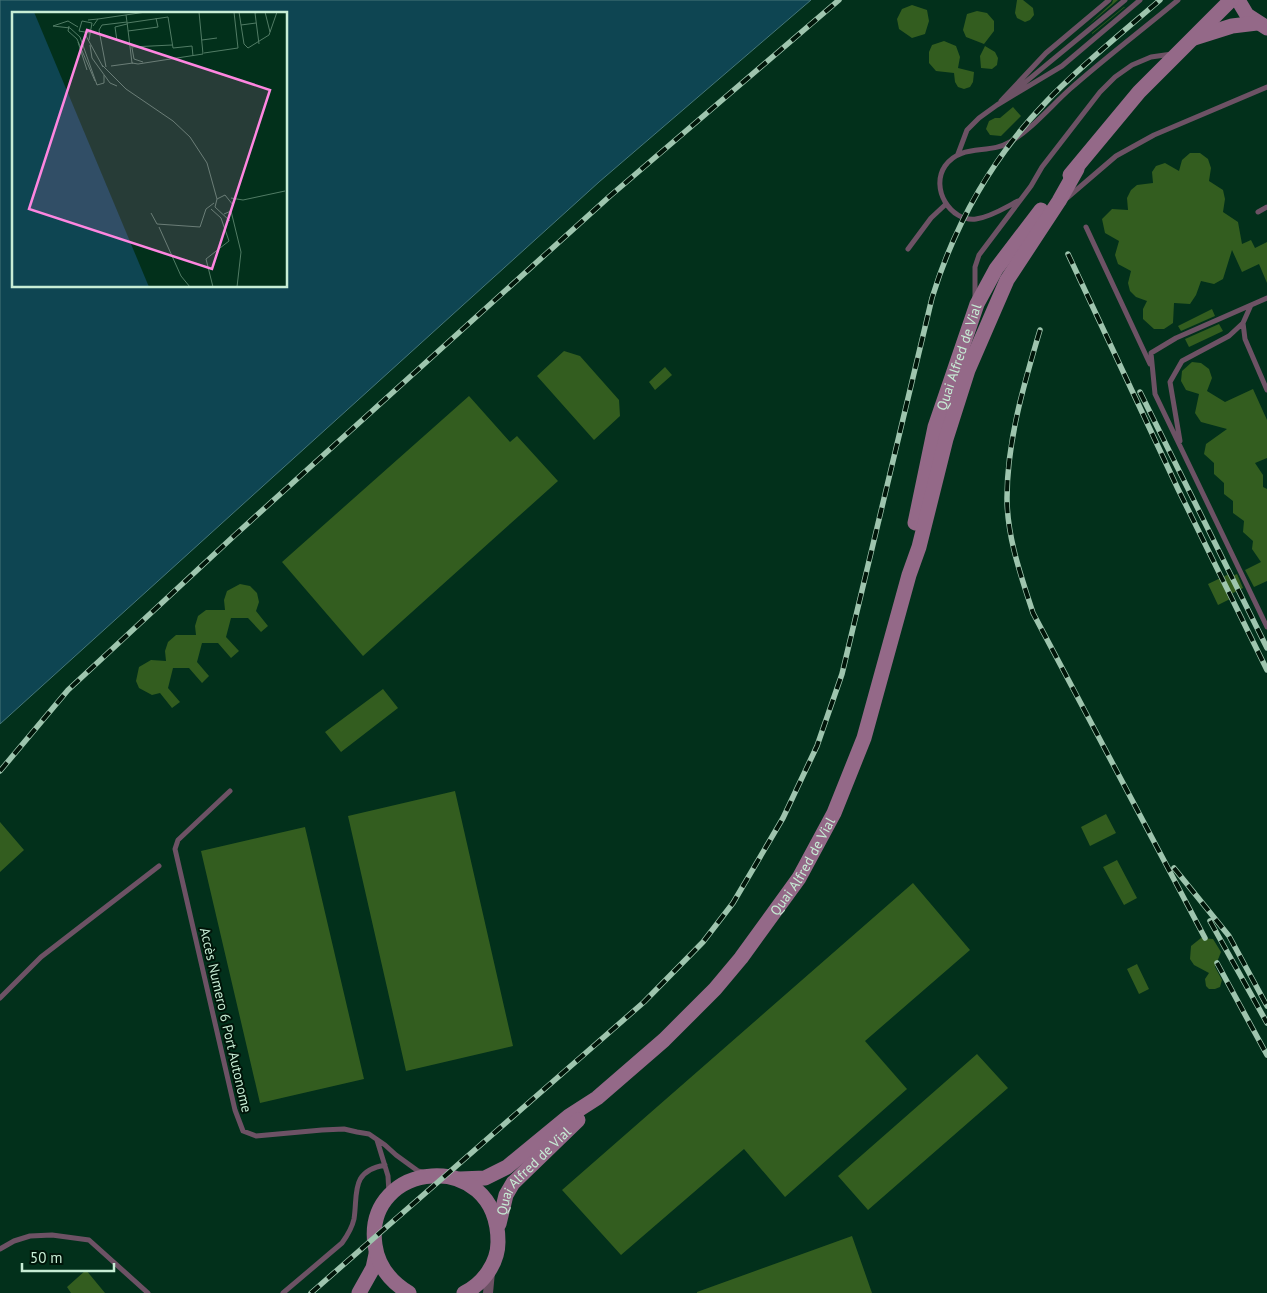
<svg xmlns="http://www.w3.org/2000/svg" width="1267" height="1293" font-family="'PT Sans',sans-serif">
<rect width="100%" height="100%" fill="#02301b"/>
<path fill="#0e4552" stroke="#467779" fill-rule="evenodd" d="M0,0H811L599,182L0,724ZM14,14H286V286H14Z"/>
<path fill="#335d1f" d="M1017,0H1023L1033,8L1034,15L1030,20L1025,22L1017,18L1015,13Z
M1113,0H1118L1086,27L1112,3Z
M912,5L927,10L929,21L925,34L912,38L899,29L897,19L902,9Z
M1124,7H1125L1092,34V33Z
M977,11L987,13L994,21V31L984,44L966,37L963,30L967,14Z
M944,41L956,46L960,57L958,68L974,72L973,82L970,87L964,89L958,87L955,82L954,73L936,71L929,63V52L932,45Z
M985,46L995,52L998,58L997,65L992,69L981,68L980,56Z
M1013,107L1021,116L1001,136L990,135L986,129L989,121L995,118H1000Z
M1190,153H1200L1208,159L1211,168L1209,181L1223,190L1225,199L1223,212L1238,222L1242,244L1251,240L1255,248L1267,242V283L1259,264L1242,272L1232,250L1223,279L1214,284L1201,281L1196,295L1190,304L1174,303L1173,323L1164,329H1154L1143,319V309L1147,301L1136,297L1130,291L1128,283L1131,271L1118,264L1115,255L1119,241L1105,233L1102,219L1112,209L1128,210L1127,198L1131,190L1137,185L1153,183L1152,172L1156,166L1165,163L1179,171L1182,160Z
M1212,309L1215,316L1181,331L1178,326Z
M1219,324L1223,331L1189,347L1185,339Z
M564,351L580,356L619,400L620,416L594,440L537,376Z
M1192,362L1201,363L1209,369L1212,378L1207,391L1225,402L1253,389L1267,420V458L1255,463L1263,475V487L1267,489V581L1254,587L1245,570L1261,562L1252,549L1253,541L1243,532L1244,521L1233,513V501L1224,494V483L1214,474V463L1204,454L1206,444L1227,429L1201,422L1195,413L1199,394L1186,390L1181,381L1182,371Z
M665,367L672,375L655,390L649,382Z
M469,396L510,442L517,436L558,481L363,656L282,562Z
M1229,574L1230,577L1237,574L1243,588L1229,595L1230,599L1218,605L1208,584Z
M240,584L250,586L257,593L259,602L256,611L268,626L261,632L248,618H231L226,637L239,651L231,658L218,643H202L197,662L209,676L202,683L189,668H173L168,688L180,702L172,708L160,693L152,695L139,688L136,681L139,667L151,660L166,661L165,651L168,642L176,635H196L195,626L198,616L206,610H225L224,600L227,591Z
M383,689L398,708L341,752L325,732Z
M455,791L513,1046L406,1071L348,816Z
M1106,814L1116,833L1090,846L1081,827Z
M0,822L24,850L0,872Z
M305,827L364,1079L260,1103L201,851Z
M1117,860L1137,898L1124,905L1103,867Z
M913,883L970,950L865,1041L907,1089L785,1197L744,1149L621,1255L562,1190Z
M1201,938L1213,939L1221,952L1215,967L1222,980L1220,987L1215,989H1209L1206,986L1205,979L1209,973L1194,965L1190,959L1191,946Z
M1137,964L1149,989L1139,994L1127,969Z
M977,1054L1008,1088L868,1210L838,1176Z
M852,1236L872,1293H697V1292Z
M86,1270L105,1293H71L67,1287Z"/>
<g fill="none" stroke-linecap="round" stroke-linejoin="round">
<path stroke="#6d5265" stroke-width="5" d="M1011,94L1125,0
M1001,101L1046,53L1109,0
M958,154L967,130L979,118L997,105L1062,66L1140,0
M1067,198L1116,156L1154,135L1267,87
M1018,201C1006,207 991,217 976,219C950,222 930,188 945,166C961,143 989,155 1010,142C1032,129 1051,106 1070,89C1105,58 1142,30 1178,0
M1258,212L1267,207
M1086,227L1150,364
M908,249L931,218L946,204
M1267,298L1176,338L1151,353L1155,394L1267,627
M975,299V267L979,255L1031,186L1042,167L1100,92L1115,77L1132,65L1151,57L1172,54
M1251,305L1243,323L1245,339L1267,390
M1180,441L1170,382L1182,361L1229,336L1243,323
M230,791L178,840L175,849L235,1110L243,1131L256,1136L322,1130L344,1129L357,1132L369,1134L385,1145L396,1155L418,1171L427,1173
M0,998L41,957L159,866
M377,1140L388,1176L389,1193
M0,1249L14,1241L30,1236L52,1235L89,1240L148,1293
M283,1293L342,1243C347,1236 352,1228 354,1219C358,1194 350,1171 385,1165"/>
<path stroke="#6d5265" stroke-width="10" d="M488,1293L490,1272"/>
<g stroke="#946988" stroke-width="15">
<path d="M1238,0L1247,15L1267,28"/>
<path d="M1194,38L1232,26L1257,23"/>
<path d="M1070,175L1139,92L1231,0"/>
<path id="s1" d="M915,523L935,427L977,304L996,269L1041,210"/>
<path id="s2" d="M460,1179L485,1178L507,1167L569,1116L597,1098L664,1040L715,989L741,958L799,878L834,813L864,738L909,575L919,547L946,439L968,370L1007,280L1059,201L1077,169"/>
<path id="s3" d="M499,1224L506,1195L513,1183L578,1120"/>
<path d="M359,1293L373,1268L376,1254"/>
<path d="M409,1293C391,1282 378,1267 375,1245C363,1160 498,1147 498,1242C498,1263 483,1284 464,1293"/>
</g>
<g stroke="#9ec5ae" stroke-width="5.5">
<path id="rail" d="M1068,254L1178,489L1267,670
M1040,330C1024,384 1007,441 1007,498C1007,537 1021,576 1033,613L1205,938
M1140,392L1267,648
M0,771L68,690L235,535L610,196L839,0
M1174,868L1229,936L1267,1006
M1210,921L1267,1023
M1217,963L1267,1055
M311,1293L644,1002L703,942L733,903L783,818L817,746L842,674L932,298C955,223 992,158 1046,102C1079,67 1123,32 1160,0"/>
</g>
<use href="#rail" stroke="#001509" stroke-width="4" stroke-dasharray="11" stroke-linecap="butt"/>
</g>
<g text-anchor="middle" stroke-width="4" stroke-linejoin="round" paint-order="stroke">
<g font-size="14" fill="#c7edd5" stroke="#001509">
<text dy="5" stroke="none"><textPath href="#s1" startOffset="172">Quai Alfred de Vial</textPath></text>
<text dy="5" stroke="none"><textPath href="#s2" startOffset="475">Quai Alfred de Vial</textPath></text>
<text transform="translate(226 1020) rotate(77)" y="5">Accès Numero 6 Port Autonome</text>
<text dy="5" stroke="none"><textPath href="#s3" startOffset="65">Quai Alfred de Vial</textPath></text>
</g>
</g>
<g transform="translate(12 12)">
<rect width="275" height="275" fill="#02301b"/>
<path d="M0,0H22L137,275H0Z" fill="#0e4552"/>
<path fill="none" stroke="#517c65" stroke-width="1" d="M227,0L232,32L236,36L257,23L265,0M253,0L258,20M86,7L134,0M76,8L86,7L81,14M115,10L120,51L126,52L191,42L187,0M115,11L156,5L161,36L180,34L181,44M229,13L244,11M57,14L56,19L65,27L83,69M66,15L56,9L41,14L58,16L68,25L85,73L92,71V63M116,19L146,15L144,6M73,22L91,55M77,28L80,11L70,9L67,19L78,21M190,28L205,26M105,29L103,15L115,12M66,30L75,58M247,32L243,1L247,0M78,33L80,46L98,71L105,74M119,35L160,33M120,36L122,47L131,50M192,41L226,36L222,0M90,53L114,77L161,109L178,125L195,151L205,187M99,54L121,51M94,55L87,18L90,13L115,10L114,3M219,186L231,188L273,179M199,197L209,206L217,229L194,247L201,275M219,199L229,240L225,275M139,201L145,212L188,215L194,197L202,191M212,202L219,199L221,193L213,183L205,187L203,195L218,209M147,215L169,264L178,275"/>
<path fill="#fe86e0" fill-opacity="0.15" stroke="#fe86e0" stroke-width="2.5" d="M75,18L258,78L200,257L17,197Z"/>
<rect width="275" height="275" fill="none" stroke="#c7edd5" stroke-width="2.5"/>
</g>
<path d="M22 1263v8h92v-8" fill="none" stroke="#c7edd5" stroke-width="2.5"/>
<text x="30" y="1263" font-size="15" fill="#c7edd5" stroke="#001509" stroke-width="4" paint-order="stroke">50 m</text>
</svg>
